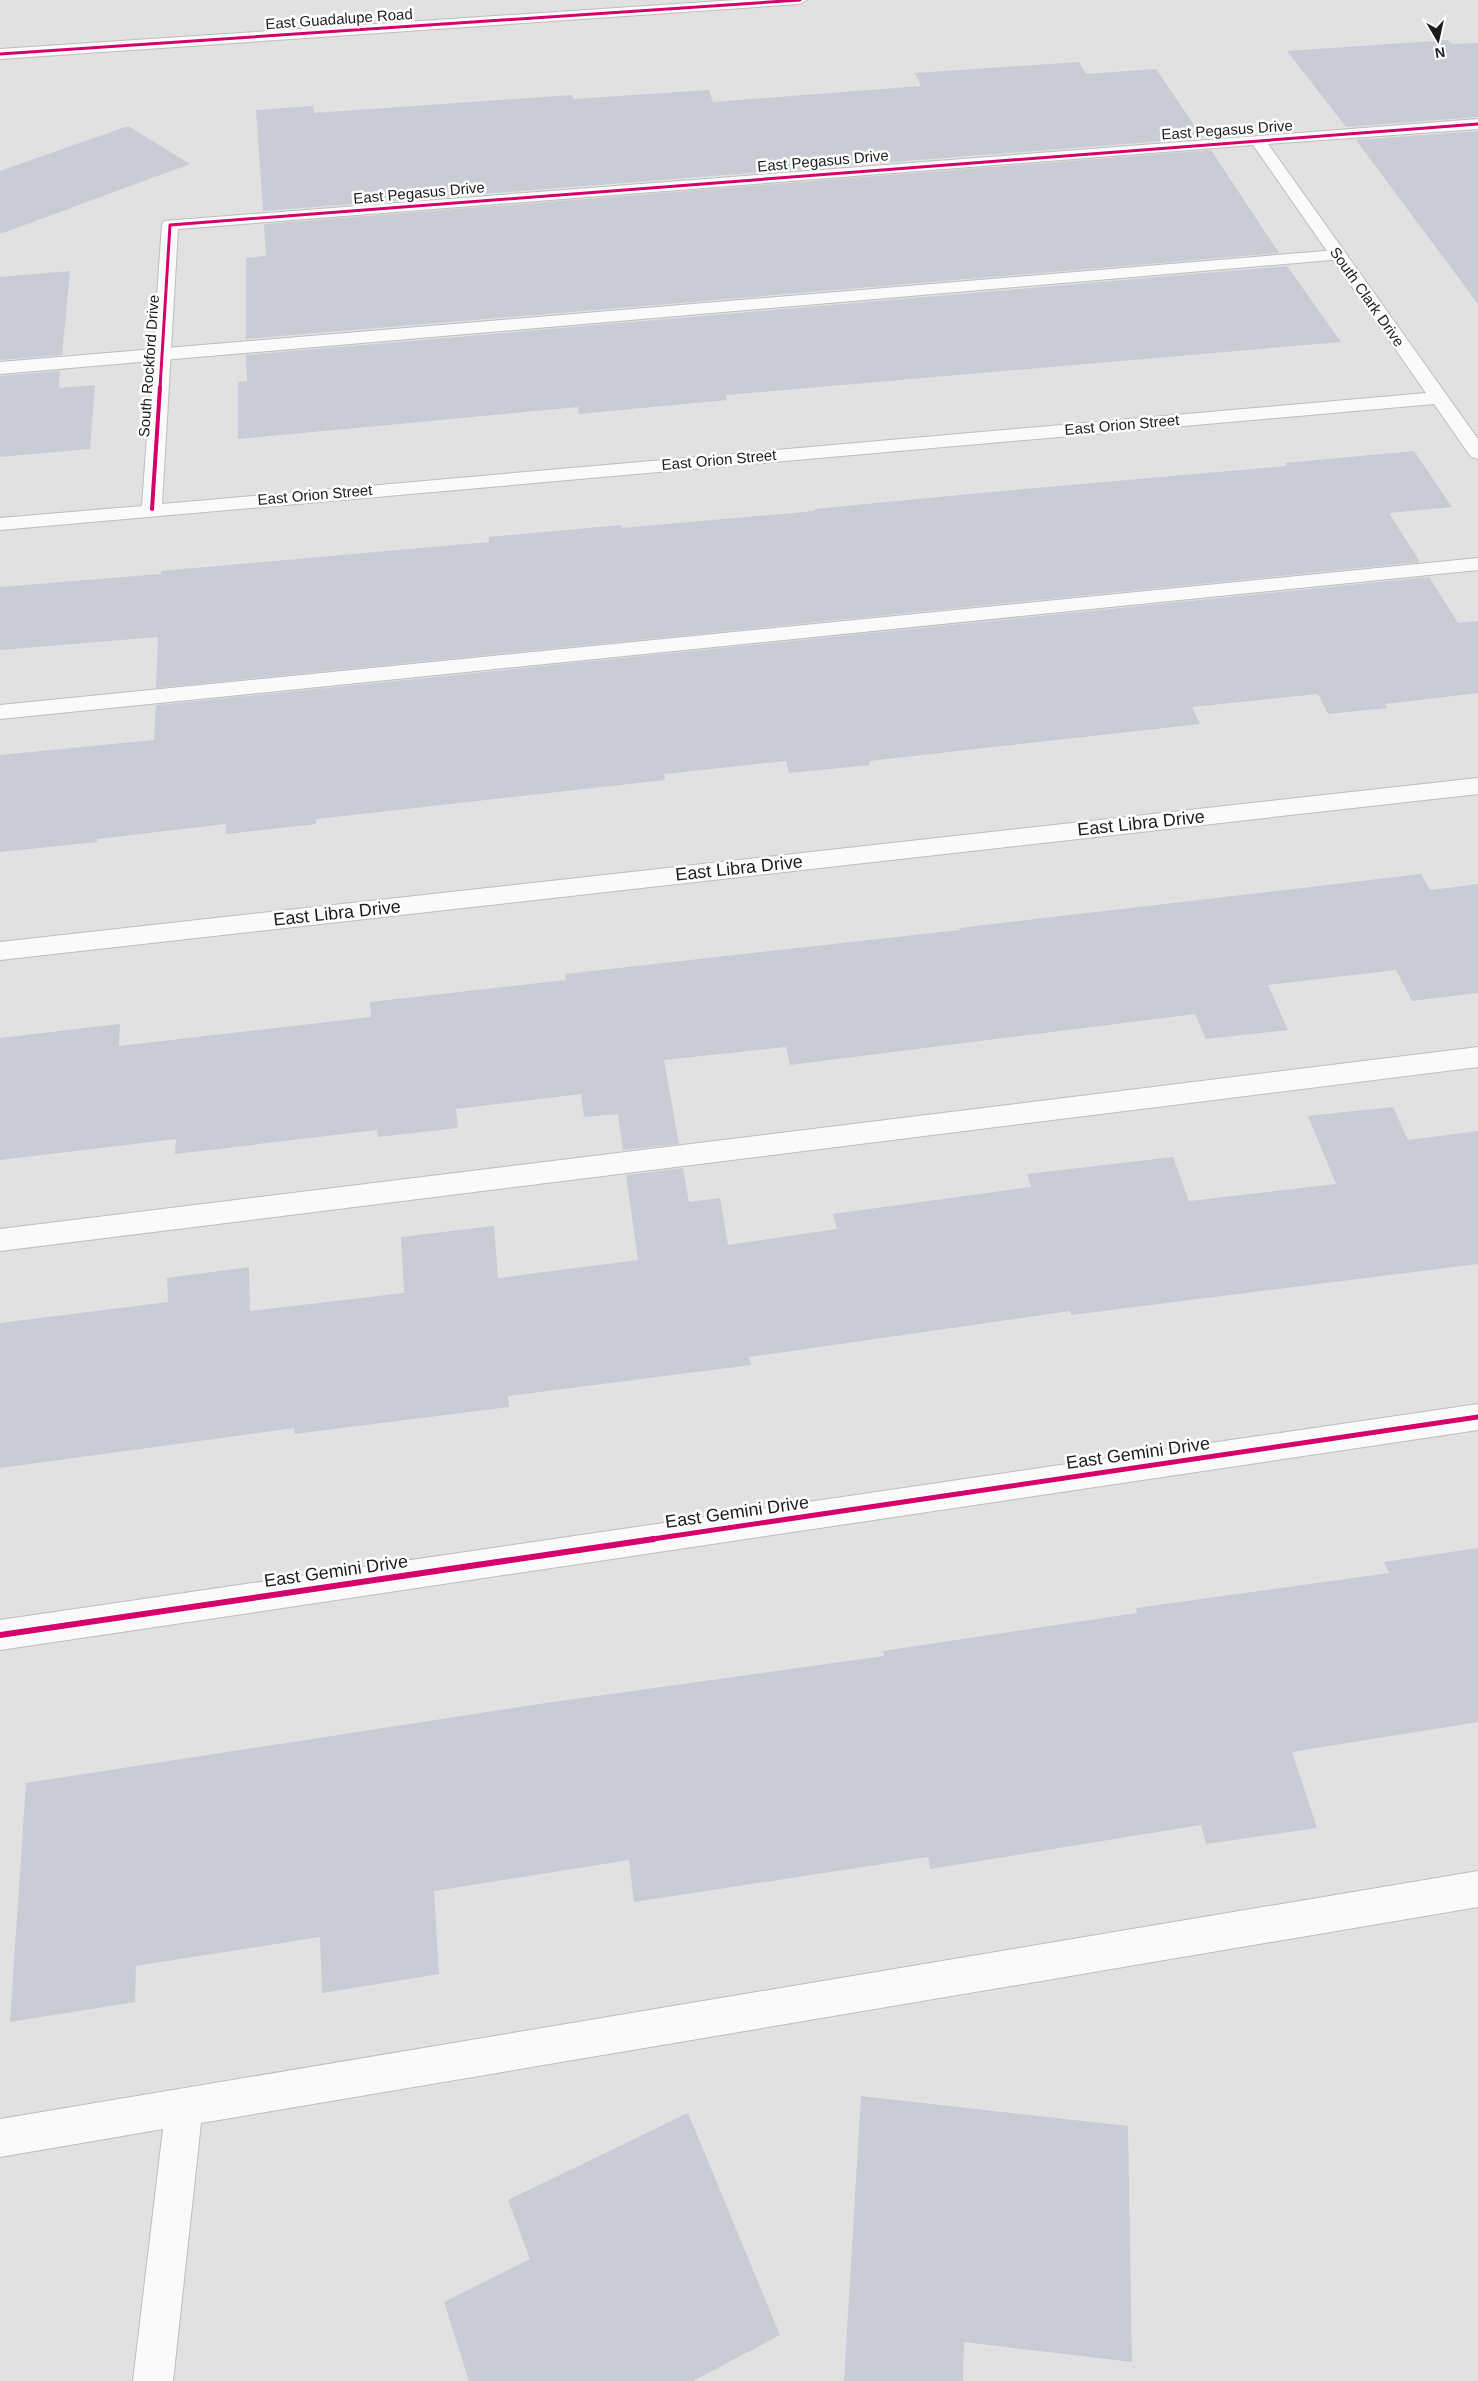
<svg xmlns="http://www.w3.org/2000/svg" width="1478" height="2381" font-family="Arial,sans-serif">
<rect width="100%" height="100%" fill="#e1e1e2"/>
<path fill="#c9ccd5" d="M1448,40L1452,44L1478,43V117L1346,127L1287,51Z
M1079,62L1086,74L1156,69L1203,138L263,211L256,110L313,106L314,113L572,95L573,99L709,90L713,102L921,86L915,73Z
M128,126L190,164L0,234V171Z
M1478,131V304L1356,140Z
M1211,150L1279,253L246,339V258L266,256L264,224Z
M1287,266L1341,342L726,395L727,400L579,414L578,407L238,439V382L247,381L246,355Z
M70,271L62,355L0,360V277Z
M60,371L59,388L95,385L90,449L0,457V376Z
M1414,451L1452,507L1389,513L1420,562L156,688L158,637L0,650V587L161,574V571L489,542V537L621,525V528L815,511V509L980,493L1286,466L1285,463Z
M1429,577L1458,623L1478,621V693L1385,704L1387,708L1328,714L1318,694L1192,707L1200,724L869,761L870,765L789,773L786,761L664,774L665,780L316,819V824L226,834V824L97,839V842L0,852V755L154,740L156,705Z
M1421,874L1430,890L1478,884V993L1412,1001L1396,970L1268,985L1288,1030L1206,1039L1195,1014L790,1065L786,1047L664,1060L679,1144L623,1150L618,1114L584,1117L581,1094L456,1109L458,1128L378,1137L377,1130L175,1154L176,1139L0,1160V1038L120,1024L119,1046L371,1017L370,1002L566,980L565,974L960,930L959,928Z
M1393,1107L1408,1140L1478,1131V1264L1071,1315L1070,1311L749,1357L751,1365L508,1396L509,1407L294,1434V1428L0,1468V1323L168,1302L167,1278L249,1267L250,1311L404,1293L401,1237L494,1226L498,1278L638,1260L626,1175L683,1168L689,1202L720,1198L728,1245L837,1229L833,1214L1031,1187L1027,1174L1173,1157L1189,1201L1336,1184L1308,1116Z
M1478,1548V1722L1292,1752L1317,1828L1206,1844L1201,1825L930,1869L928,1857L634,1902L629,1860L434,1891L439,1974L322,1993L320,1937L136,1966L135,2002L10,2022L26,1783L546,1703L884,1656L883,1651L1137,1613L1136,1608L1389,1573L1384,1562Z
M861,2096L1128,2126L1132,2362L964,2342L963,2381H844Z
M688,2113L780,2335L693,2381H469L444,2302L530,2259L508,2200Z"/>
<g fill="none" stroke-linecap="round" stroke-linejoin="round">
<g stroke="#bebebe" stroke-width="2">
<path id="service" d="M1337,250L1343,251L1346,255L1343,259L0,374V362Z
M1478,558V570L0,719V705Z
M1478,1047V1067L0,1251V1229Z
M1478,1871V1907L201,2123L173,2381H133L163,2129L0,2157V2119Z"/>
</g>
<g stroke="#bebebe" stroke-width="2">
<path id="minor" d="M1478,119V129L1268,144L1478,439V459L1471,457L1434,404L0,530V518L142,506L162,225L164,221ZM1253,145L1426,393L162,504L178,229Z
M1478,778V794L0,960V942Z
M1478,1404V1430L0,1650V1620Z"/>
</g>
<g stroke="#bebebe" stroke-width="2">
<path id="secondary" d="M736,0H807L800,4L0,59V49Z"/>
</g>
<use href="#service" fill="#fafafb" fill-rule="evenodd"/>
<use href="#minor" fill="#fafafb" fill-rule="evenodd"/>
<use href="#secondary" fill="#fafafb" fill-rule="evenodd"/>
<g stroke="#fff" stroke-width="5">
<path id="cycleway-far3" d="M0,54L800,0
M160,388L170,225L1478,124"/>
</g>
<g stroke="#fff" stroke-width="6">
<path id="cycleway-far2" d="M152,509L160,387"/>
</g>
<g stroke="#fff" stroke-width="8">
<path id="cycleway-far1" d="M646,1540L1478,1417"/>
</g>
<g stroke="#fff" stroke-width="9">
<path id="cycleway" d="M0,1635L654,1539"/>
</g>
<use href="#cycleway-far3" stroke="#d6006c" stroke-width="3"/>
<use href="#cycleway-far2" stroke="#d6006c" stroke-width="4"/>
<use href="#cycleway-far1" stroke="#d6006c" stroke-width="5"/>
<use href="#cycleway" stroke="#d6006c" stroke-width="6"/>
</g>
<g text-anchor="middle" stroke-width="5" stroke-linejoin="round" paint-order="stroke">
<g font-size="15" fill="#1c1c1d" stroke="#fff">
<text transform="translate(339 19) rotate(-4)" y="5">East Guadalupe Road</text>
<text transform="translate(1227 130) rotate(-4)" y="5">East Pegasus Drive</text>
<text transform="translate(823 161) rotate(-5)" y="5">East Pegasus Drive</text>
<text transform="translate(419 193) rotate(-5)" y="5">East Pegasus Drive</text>
<text transform="translate(1367 297) rotate(55)" y="5">South Clark Drive</text>
<text transform="translate(149 366) rotate(-86)" y="5">South Rockford Drive</text>
<text transform="translate(1122 425) rotate(-5)" y="5">East Orion Street</text>
<text transform="translate(719 460) rotate(-5)" y="5">East Orion Street</text>
<text transform="translate(315 495) rotate(-5)" y="5">East Orion Street</text>
</g>
<g font-size="18" fill="#1c1c1d" stroke="#fff">
<text transform="translate(1141 823) rotate(-6)" y="6">East Libra Drive</text>
<text transform="translate(739 868) rotate(-6)" y="6">East Libra Drive</text>
<text transform="translate(337 913) rotate(-6)" y="6">East Libra Drive</text>
<text transform="translate(1138 1453) rotate(-8)" y="6">East Gemini Drive</text>
<text transform="translate(737 1512) rotate(-8)" y="6">East Gemini Drive</text>
<text transform="translate(336 1571) rotate(-8)" y="6">East Gemini Drive</text>
</g>
</g>
<g transform="translate(1438 40) rotate(171)" stroke="#ffffff" stroke-width="4" paint-order="stroke">
<path d="M0-4L9 19L0 12L-9 19Z" fill="#1c1c1d"/>
<text y="-8" font-size="14" font-weight="bold" text-anchor="middle" fill="#1c1c1d">N</text>
</g>
</svg>
